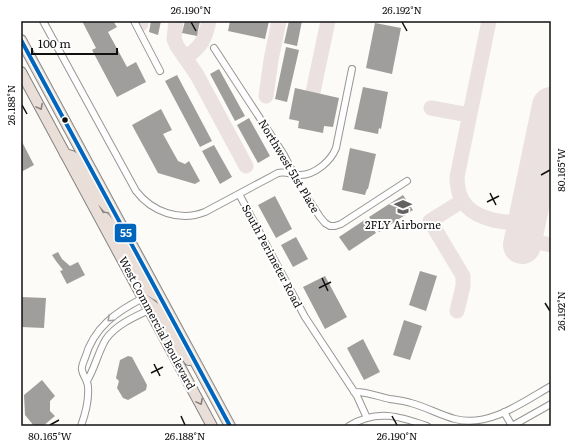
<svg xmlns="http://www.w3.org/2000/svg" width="572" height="447" font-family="Literata,serif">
<rect width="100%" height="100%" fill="#fcfbf7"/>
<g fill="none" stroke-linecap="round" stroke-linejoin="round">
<path stroke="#eae1e0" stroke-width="15" d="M176,21L174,39L177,46L197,75L246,166
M489,21L457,177C457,203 470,214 493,220C500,221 508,224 515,221C522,219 526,212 530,206
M141,24V21
M185,58C201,47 205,40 209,21
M313,92L328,21
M266,96L271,60L279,21
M431,108L469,115
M523,239L551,245
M457,311L463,286V276L430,221L462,201"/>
<path stroke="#eae1e0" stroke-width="38" d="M522,245L551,106"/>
</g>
<path fill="#a09e9c" d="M82,21H113L117,27L108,32L127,67L136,62L146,82L117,97L92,50L96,48Z
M151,21H161L158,35L149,32Z
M185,21H200L197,36L182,33Z
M230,21H269L265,39L228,31Z
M289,21H302L297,46L284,43Z
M375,23L401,28L392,74L366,68Z
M286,47L299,50L287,102L275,99Z
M219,69L245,116L235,121L210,74Z
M177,75L212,141L200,147L165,81Z
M363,87L388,92L381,129L379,128L378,134L354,129Z
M295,88L339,98L333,127L324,126L323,133L298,128L299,121L289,119Z
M161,109L172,130L163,134L178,161L185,164L189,161L200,181L195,184L158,173L132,125Z
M249,118L270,156L258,163L237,125Z
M21,140L34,165L21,172Z
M214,145L232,177L220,184L202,151Z
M350,148L376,154L368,189H367L365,195L342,190Z
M403,195L413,210L379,232L369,217Z
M275,196L292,229L276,238L258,205Z
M366,219L376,233L349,251L339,237Z
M296,237L308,259L293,267L281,245Z
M58,252L62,259L70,266L78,262L85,275L67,284L60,271L63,270L56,261L52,255Z
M420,271L437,276L426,311L409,305Z
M325,276L347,317L325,329L303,287Z
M21,297L46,298L44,328L21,327Z
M404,320L422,326L410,360L393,355Z
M363,339L380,372L364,380L347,348Z
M128,356L132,357L147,385L146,390L128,400L123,398L117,388L119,381L116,378L120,360Z
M42,380L55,396L50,401V411L55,416L43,426H34L25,415L24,395Z"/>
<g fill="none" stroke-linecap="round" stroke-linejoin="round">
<g stroke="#969694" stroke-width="8">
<path id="minor" d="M43,21L136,191C152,212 180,222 205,212L278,173C286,171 292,175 300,175C315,175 331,161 336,148L352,69
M134,21L160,71
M214,48L284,155L301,188L320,217L325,223L330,226H335L341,224L407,181
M239,194L305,317L357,396L367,418
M87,381C95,368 98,352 106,339C116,325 134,317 149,310
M354,392C366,391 379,397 390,399C397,400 405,401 411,403C426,407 440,415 455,419C489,428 523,402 551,386
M504,412L512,426
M81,426C85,415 89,399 88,387C88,381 83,376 82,370C81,366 84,361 85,358C94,327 116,312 143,298
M349,426C376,409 399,416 427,426
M512,426L551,404"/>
</g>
<g stroke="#848381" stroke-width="12">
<path id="highway" d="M21,40L230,426
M21,72L212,426
M65,154L72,156L78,161L95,193L107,207
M105,218L118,235L145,286L150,291L158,296
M145,300L159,311L178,345L189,360"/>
</g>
<use href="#minor" stroke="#fffefe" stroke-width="6"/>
<use href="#highway" stroke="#e9dfd8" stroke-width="10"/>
<g stroke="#fff" stroke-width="7">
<path id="bus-1" d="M21,40L230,426"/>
</g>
<use href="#bus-1" stroke="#0065bd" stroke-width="4"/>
</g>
<defs><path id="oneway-chevron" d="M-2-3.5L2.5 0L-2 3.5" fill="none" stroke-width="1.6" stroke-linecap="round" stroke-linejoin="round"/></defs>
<g stroke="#87827e">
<use href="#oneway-chevron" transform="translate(40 107) rotate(62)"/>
<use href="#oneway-chevron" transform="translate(200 402) rotate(62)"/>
</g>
<use stroke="#9f9f9f" href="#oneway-chevron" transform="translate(110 319) rotate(137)"/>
<path fill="none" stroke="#101010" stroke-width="1.5" d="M191,22L196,31M402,22L407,31M22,105L27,114M541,175L550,170M490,193L496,205M487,202L499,196M322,278L328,291M319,288L331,282M545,303L550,311M154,364L160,376M151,373L163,367M181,416L185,425M392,416L397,425M50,425L59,420"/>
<defs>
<g id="school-bare" transform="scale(1.38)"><path d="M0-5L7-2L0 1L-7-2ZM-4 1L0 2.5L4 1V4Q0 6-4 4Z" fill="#636261" stroke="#fff" stroke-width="2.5" paint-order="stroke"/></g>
</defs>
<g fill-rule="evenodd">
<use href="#school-bare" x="403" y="207"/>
</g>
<circle fill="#101010" stroke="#fff" stroke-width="1.5" cx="65" cy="120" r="3.5"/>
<g text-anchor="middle" stroke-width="4" stroke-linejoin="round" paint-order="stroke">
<g font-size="11" fill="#101010" stroke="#fff">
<text transform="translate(289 166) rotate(59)" y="4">Northwest 51st Place</text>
<text transform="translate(272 256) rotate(62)" y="4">South Perimeter Road</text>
<text transform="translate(157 323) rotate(62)" y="4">West Commercial Boulevard</text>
</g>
<g font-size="11" fill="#101010" stroke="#fff">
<text x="403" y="229">2FLY Airborne</text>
</g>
</g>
<rect stroke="#fff" stroke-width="1.5" x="114" y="223" width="23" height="20" rx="4" fill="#0065bd"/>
<g font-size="11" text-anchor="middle" font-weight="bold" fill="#fff">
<text x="126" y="237">55</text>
</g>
<rect width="572" height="447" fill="none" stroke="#ffffff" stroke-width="44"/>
<path d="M32 48v6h85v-6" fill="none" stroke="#101010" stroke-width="2"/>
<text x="38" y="48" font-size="12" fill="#101010" stroke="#ffffff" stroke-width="3" paint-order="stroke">100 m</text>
<rect x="22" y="22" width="528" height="403" fill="none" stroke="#101010" stroke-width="1.5"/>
<g font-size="10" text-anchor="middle" fill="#101010">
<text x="191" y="14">26.190°N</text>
<text x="402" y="14">26.192°N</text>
<text transform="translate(11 105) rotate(-90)" y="4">26.188°N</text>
<text transform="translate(561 170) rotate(-90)" y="4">80.165°W</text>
<text transform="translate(561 311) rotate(-90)" y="4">26.192°N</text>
<text x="50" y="440">80.165°W</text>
<text x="185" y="440">26.188°N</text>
<text x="397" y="440">26.190°N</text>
</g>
</svg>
